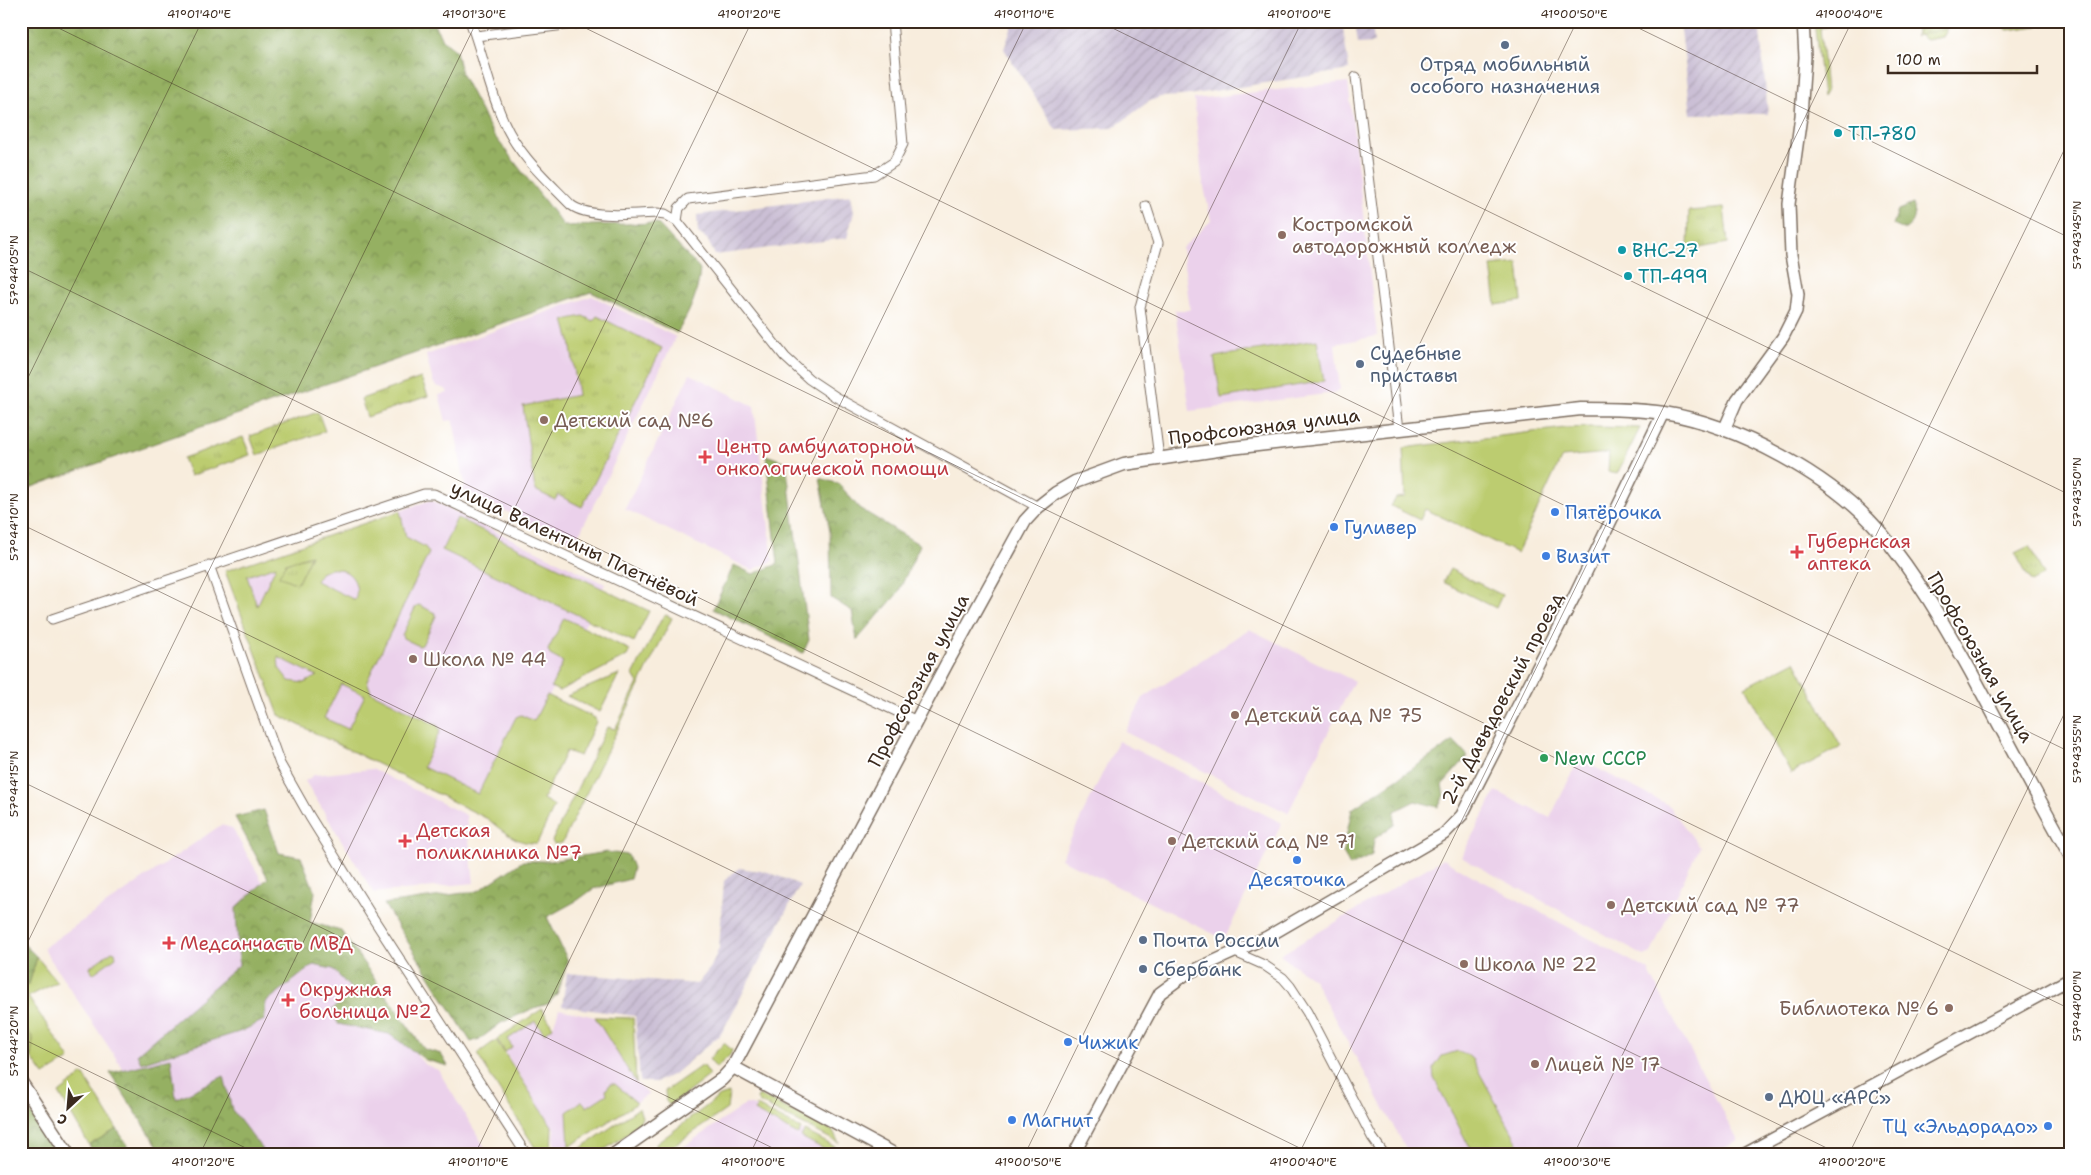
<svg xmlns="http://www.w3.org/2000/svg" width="2091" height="1175" font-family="'Shantell Sans',sans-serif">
<defs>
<pattern id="industrial-furrows" width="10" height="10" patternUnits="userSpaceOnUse" patternTransform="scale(1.25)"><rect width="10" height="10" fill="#cbbfd5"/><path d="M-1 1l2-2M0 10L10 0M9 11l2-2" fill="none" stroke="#afa4b6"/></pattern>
<pattern id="forest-crowns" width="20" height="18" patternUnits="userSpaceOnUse" patternTransform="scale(1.25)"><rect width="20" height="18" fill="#95b062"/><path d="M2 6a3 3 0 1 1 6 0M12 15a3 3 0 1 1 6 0" fill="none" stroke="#7b8f50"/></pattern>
<pattern id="wetland-marsh" width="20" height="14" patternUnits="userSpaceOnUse" patternTransform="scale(1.25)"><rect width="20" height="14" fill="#bccc6f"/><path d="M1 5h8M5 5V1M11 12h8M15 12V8" fill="none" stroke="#a2af60"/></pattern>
<pattern id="park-tufts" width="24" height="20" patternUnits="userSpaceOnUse" patternTransform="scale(1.25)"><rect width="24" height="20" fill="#bccc6f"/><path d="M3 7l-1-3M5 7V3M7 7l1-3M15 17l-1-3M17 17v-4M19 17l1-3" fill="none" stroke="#a2af60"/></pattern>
</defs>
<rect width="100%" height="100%" fill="#fff"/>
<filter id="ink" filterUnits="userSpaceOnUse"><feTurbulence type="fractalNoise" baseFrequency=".02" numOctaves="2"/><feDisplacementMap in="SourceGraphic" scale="10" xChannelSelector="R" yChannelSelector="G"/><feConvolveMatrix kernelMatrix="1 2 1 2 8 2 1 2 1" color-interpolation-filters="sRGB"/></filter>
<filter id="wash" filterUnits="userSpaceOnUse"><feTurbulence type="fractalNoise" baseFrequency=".0096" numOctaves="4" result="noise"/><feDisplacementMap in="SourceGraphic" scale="20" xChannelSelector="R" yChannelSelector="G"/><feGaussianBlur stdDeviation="1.12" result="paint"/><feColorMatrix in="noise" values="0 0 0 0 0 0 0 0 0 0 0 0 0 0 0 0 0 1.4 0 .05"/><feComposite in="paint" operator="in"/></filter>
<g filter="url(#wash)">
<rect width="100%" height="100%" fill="#f8eddd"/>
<path fill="#ebd1eb" d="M1348,82L1377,336L1335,344L1340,390L1334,393L1190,411L1175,310H1190L1182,248L1211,221L1202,177L1194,99Z
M592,296L676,337L575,543L539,525L538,527L463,490L465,485L453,420L446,421L439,395L448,393L446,389L436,386L433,382L426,355Z
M690,374L754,406L773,561L752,570L625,509Z
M431,500L605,584L488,819L279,715L225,571Z
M1249,629L1354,681L1288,813L1125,732L1143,698Z
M1118,741L1282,823L1224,939L1061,859Z
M1579,759L1668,805L1699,846L1651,953L1644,956L1461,857L1496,791L1550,818Z
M372,769L466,815L474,883L374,893L305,781L314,775Z
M221,825L232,828L294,937L329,952L424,1064L438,1070L489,1154H173L118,1061L43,948Z
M1444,858L1451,864L1648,970L1738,1141L1713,1154H1409L1313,979L1280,955Z
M559,1009L595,1017L636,1083L649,1094L569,1147L559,1154H555L554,1129L505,1052L512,1046L507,1039L535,1021L553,1027Z
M746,1104L755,1106L846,1154H673Z"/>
<path fill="url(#industrial-furrows)" d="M1014,21H1342L1349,70L1182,96L1160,97L1148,102L1113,128L1056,130L1004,49Z
M1355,21H1372L1374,43L1358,44Z
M1680,21H1759L1768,114H1691Z
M851,195L854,212L847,238L715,255L707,239L698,233L697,215Z
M739,868L768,872L800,885L721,1034L674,1074L656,1082H640L635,1016L562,1006L567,973L697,984L711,967L719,948L724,881Z"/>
<path fill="#bccc6f" stroke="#7c7b46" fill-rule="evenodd" d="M1814,21H1842L1838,25L1820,28L1826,92L1823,97Z
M1915,21H1945L1946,32L1943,37L1926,40L1917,34Z
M2002,21H2047L2044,25L2008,30L2003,27Z
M1518,263L1522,301L1496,305L1491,266Z
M1317,340L1324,381L1221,398L1214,357Z
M1592,427L1640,428L1617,474L1608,472L1609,453L1562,457L1517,553L1425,509L1420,520L1391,506L1396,498L1405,497L1403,448L1565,428Z
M400,511L406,537L425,547L429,553L367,681L371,692L438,726L440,731L423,767L478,794L516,717L521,715L534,721L547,695L595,718L596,722L580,756L566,751L543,799L553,805L554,807L537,843C519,845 502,831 488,819L279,715L225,571ZM311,555L297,584L280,576L286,563ZM276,566L257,606L247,576ZM330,569C349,567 361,582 355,600L316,581L321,573ZM278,657L317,676L304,683L289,681L279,668ZM341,684L365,695L348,729L324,718Z
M457,518L649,611L634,642L442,550Z
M419,605L435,613L436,616L422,645L419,646L403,638L402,635L416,606Z
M666,615L672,618L562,843L554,844L552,841L606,729L608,727L615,729L638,683L633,675L662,618Z
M564,618L630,650L627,656L559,691L551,687L563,662L550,655L548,650Z
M1795,661L1841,747L1791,773L1745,687Z
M619,674L600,712L567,696Z
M112,951L115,952L116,957L94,973L92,972L90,967Z
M37,957L57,982L28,997L70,1059L44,1075L31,1057L33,1038L21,1023V986L29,984Z
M542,1009L553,1027L544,1033L535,1021L508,1039L512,1047L505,1052L497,1039Z
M595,1017L633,1018L636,1083Z
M496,1040L552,1126L551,1154H539L477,1054Z
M724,1043L732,1050L730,1055L716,1068L709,1059Z
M1458,1051L1466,1054L1472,1059L1518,1143L1519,1154H1473L1434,1078L1433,1069L1442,1056Z
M701,1066H704L710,1075L677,1101L669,1105L666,1101L665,1091Z
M83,1074L117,1129L89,1145L59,1093Z
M610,1084H615L637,1103L569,1147L567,1112L582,1101L587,1107L607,1094L606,1090Z
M729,1093L727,1109L662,1154H658L656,1144L720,1096Z
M759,1095L832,1130L839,1143L759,1102L757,1099Z
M757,1106L801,1129L798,1135L754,1111Z
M639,1108L642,1117L638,1127L598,1154L574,1153Z
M805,1131L848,1154H833L801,1137Z"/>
<path fill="url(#forest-crowns)" stroke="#686d40" d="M21,21H432L443,40L456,51L461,73L493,134L564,226L657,223L700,269C698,295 690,311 677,333L591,292C402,359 210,422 21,491Z
M1913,204C1916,216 1915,223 1904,230L1893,225L1898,210Z
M766,455L786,462L809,640L803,653L713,609L734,565L753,574L778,564Z
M820,478L839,484L859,508L920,545L898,593L857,640L852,611L831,598L830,532Z
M1454,741L1468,756L1442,785L1444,795L1438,807L1415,801L1395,811L1394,825L1374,839L1372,855L1350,866L1343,852L1352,809Z
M264,810L279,853L301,857L315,892L310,922L341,931L424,1049L441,1054L448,1066L426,1060L389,1034L338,1024L332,1010L352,990L333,969L313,965L266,1002L264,1020L242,1031L141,1063L137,1054L239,965L236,908L268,878L235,817Z
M607,852L628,855L633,868L630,879L593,889L578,900L547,917L568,961L557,994L548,1004L534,1008L501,1023L480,1039L471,1042L384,904L478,891L523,861H550Z
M21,941L37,957L29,984L21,986Z
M171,1058L176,1099L224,1076L232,1110L262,1149L253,1154H163L110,1073Z
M21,1099L59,1154H21Z
M117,1129L133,1154H94L89,1145Z"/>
<path fill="url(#wetland-marsh)" stroke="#7c7b46" d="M21,1023L33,1038L31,1057L21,1043Z"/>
<path fill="url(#park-tufts)" stroke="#7c7b46" d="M1927,21H1935L1948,28L1915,36Z
M1724,208L1728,243L1688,250L1689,211Z
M583,316L593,321L597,316L662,348L582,507L558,495L555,500L535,490L523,406L578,395L570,341L564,320Z
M421,378L428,396L367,417L361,399Z
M318,412L325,431L257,455L250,436Z
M243,437L250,455L190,476L183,458Z
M2029,546L2044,575L2031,582L2015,553Z
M311,555L297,584L279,576L286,563Z
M1450,569L1502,595L1496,608L1443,582Z"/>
</g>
<g filter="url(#ink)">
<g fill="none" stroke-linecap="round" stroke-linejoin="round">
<g stroke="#7d6e61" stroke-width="11">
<path id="minor" d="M470,21C483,54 489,90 504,122C519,156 546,179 571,205C590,219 634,214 657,213L665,214L677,221
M892,21L903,144L894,162L874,175L688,199L679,208L677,221L785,357L809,379L836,397L1038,507
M476,36L598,21
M1356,77L1399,429
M1146,206L1158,243L1140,307L1159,458
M209,565L280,764L310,817L371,915L526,1154
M52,619L424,494H434L917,721
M1237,953L1264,965L1283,978L1290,986L1307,1012L1372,1137L1384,1154"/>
</g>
<g stroke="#7d6e61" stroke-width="14">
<path id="tertiary" d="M1724,430L1737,400L1783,337L1796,311L1798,294L1791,255L1789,204L1801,116L1805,57L1803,21
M1074,1154L1160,993L1186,974L1267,937L1444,834L1462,815L1470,799L1575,595L1663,413
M1745,1154L2070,979"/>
</g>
<g stroke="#7d6e61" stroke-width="15">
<path id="secondary" d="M733,1067L894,1154
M21,1082L68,1154
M615,1154L722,1079L733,1067L947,663L1025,521L1038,507L1056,493L1075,482L1124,464L1231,448L1581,409C1609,409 1636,409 1664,413C1738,425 1832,476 1881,533C1917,576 1944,624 1971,672C2004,733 2036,795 2070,855"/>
</g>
<use href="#minor" stroke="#fff" stroke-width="9"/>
<use href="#tertiary" stroke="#fff" stroke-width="11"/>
<use href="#secondary" stroke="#fff" stroke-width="12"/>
</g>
</g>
<path fill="none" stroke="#3b2a1e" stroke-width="1" stroke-opacity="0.45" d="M44,21L2070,1009M571,21L2070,752M1098,21L2070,495M1624,21L2070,238M21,267L1839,1154M21,392L202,21M21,524L1312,1154M21,781L785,1154M21,956L477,21M21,1038L258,1154M200,1154L752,21M475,1154L1027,21M750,1154L1302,21M1025,1154L1577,21M1299,1154L1852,21M1574,1154L2070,138M1849,1154L2070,702"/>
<g fill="#5c6f8a" stroke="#fff" stroke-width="2">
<circle cx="1505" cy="45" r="5"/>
<circle cx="1360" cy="364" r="5"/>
<circle cx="1143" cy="940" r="5"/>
<circle cx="1143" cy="969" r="5"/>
<circle cx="1769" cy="1097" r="5"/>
</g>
<g fill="#0f9aa8" stroke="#fff" stroke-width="2">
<circle cx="1838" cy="133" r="5"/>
<circle cx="1622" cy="250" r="5"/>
<circle cx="1628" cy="276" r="5"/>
</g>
<g fill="#8d6e63" stroke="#fff" stroke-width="2">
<circle cx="1282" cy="235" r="5"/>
<circle cx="544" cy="420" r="5"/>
<circle cx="413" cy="659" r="5"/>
<circle cx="1235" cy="715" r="5"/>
<circle cx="1172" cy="841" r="5"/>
<circle cx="1611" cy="905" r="5"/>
<circle cx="1464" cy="964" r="5"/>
<circle cx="1949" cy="1008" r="5"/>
<circle cx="1535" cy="1064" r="5"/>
</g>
<g fill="#e0444e" stroke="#fff" stroke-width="2">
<path d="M702.5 449.5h5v5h5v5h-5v5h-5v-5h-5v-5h5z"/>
<path d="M1794.5 544.5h5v5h5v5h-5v5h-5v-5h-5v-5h5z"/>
<path d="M402.5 833.5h5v5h5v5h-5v5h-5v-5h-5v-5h5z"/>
<path d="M166.5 935.5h5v5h5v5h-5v5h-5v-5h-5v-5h5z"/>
<path d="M285.5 992.5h5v5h5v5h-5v5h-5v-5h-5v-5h5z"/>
</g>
<g fill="#3f7fe0" stroke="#fff" stroke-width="2">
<circle cx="1555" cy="512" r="5"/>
<circle cx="1334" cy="527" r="5"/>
<circle cx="1546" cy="556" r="5"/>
<circle cx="1297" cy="860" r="5"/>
<circle cx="1068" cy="1042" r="5"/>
<circle cx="1012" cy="1120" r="5"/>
<circle cx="2048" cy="1126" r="5"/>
</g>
<circle fill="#2e9e5b" stroke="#fff" stroke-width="2" cx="1544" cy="758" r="5"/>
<g text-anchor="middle" stroke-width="4" stroke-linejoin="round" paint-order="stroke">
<g font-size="19" fill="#4e5e75" stroke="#fff" text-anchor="start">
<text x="1505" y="71" text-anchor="middle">Отряд мобильный<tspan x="1505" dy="22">особого назначения</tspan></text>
<text x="1370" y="360">Судебные<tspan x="1370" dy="22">приставы</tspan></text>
<text x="1153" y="947">Почта России</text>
<text x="1153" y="976">Сбербанк</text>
<text x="1779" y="1104">ДЮЦ «АРС»</text>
</g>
<g font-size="19" fill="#0d838f" stroke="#fff" text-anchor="start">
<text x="1848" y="140">ТП-780</text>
<text x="1632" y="257">ВНС-27</text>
<text x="1638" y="283">ТП-499</text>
</g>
<g font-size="19" fill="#785e54" stroke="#fff" text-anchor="start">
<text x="1292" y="231">Костромской<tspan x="1292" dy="22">автодорожный колледж</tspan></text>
<text x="554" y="427">Детский сад №6</text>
<text x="423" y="666">Школа № 44</text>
<text x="1245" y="722">Детский сад № 75</text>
<text x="1182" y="848">Детский сад № 71</text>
<text x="1621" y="912">Детский сад № 77</text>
<text x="1474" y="971">Школа № 22</text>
<text x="1939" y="1015" text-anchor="end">Библиотека № 6</text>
<text x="1545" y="1071">Лицей № 17</text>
</g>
<g font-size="19" fill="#3b2a1e" stroke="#fff">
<text transform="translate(1264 426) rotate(-7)" y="7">Профсоюзная улица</text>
<text transform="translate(575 543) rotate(25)" y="7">улица Валентины Плетнёвой</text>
<text transform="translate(1981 657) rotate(60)" y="7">Профсоюзная улица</text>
<text transform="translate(918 680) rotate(-62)" y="7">Профсоюзная улица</text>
<text transform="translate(1502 698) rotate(-62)" y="7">2-й Давыдовский проезд</text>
</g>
<g font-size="19" fill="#be3a42" stroke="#fff" text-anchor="start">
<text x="716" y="453">Центр амбулаторной<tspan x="716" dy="22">онкологической помощи</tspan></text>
<text x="1807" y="548">Губернская<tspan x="1807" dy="22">аптека</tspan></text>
<text x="416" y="837">Детская<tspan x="416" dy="22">поликлиника №7</tspan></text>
<text x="180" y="950">Медсанчасть МВД</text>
<text x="299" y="996">Окружная<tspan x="299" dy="22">больница №2</tspan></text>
</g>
<g font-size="19" fill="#366cbe" stroke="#fff" text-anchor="start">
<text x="1565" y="519">Пятёрочка</text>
<text x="1344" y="534">Гуливер</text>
<text x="1556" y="563">Визит</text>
<text x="1297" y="886" text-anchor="middle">Десяточка</text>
<text x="1078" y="1049">Чижик</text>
<text x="1022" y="1127">Магнит</text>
<text x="2038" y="1133" text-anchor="end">ТЦ «Эльдорадо»</text>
</g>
<g font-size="19" fill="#27864d" stroke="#fff" text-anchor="start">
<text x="1554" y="765">New СССР</text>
</g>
</g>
<rect width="2091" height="1175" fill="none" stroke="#fff" stroke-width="55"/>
<g transform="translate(68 1108) rotate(206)" stroke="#ffffff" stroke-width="4" paint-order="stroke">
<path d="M0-4L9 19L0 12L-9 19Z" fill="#3b2a1e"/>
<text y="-8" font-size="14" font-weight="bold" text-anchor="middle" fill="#3b2a1e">С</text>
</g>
<path d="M1888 65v8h149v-8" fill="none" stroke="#3b2a1e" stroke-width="2.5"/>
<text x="1896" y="65" font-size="15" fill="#3b2a1e" stroke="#ffffff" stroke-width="4" paint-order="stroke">100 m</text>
<rect x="28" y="28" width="2036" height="1120" fill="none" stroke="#3b2a1e" stroke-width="2"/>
<g font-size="12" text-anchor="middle" fill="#3b2a1e">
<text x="199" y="18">41°01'40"E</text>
<text x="474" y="18">41°01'30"E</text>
<text x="749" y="18">41°01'20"E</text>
<text x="1024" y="18">41°01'10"E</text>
<text x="1299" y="18">41°01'00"E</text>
<text x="1574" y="18">41°00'50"E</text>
<text x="1849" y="18">41°00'40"E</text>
<text transform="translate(2077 235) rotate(-90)" y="4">57°43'45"N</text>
<text transform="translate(14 270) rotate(-90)" y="4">57°44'05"N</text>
<text transform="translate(2077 492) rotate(-90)" y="4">57°43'50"N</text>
<text transform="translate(14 527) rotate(-90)" y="4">57°44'10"N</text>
<text transform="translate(2077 749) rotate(-90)" y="4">57°43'55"N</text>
<text transform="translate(14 784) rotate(-90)" y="4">57°44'15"N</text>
<text transform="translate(2077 1006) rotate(-90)" y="4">57°44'00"N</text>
<text transform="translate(14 1041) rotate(-90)" y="4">57°44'20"N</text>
<text x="203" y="1166">41°01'20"E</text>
<text x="478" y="1166">41°01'10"E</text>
<text x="753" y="1166">41°01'00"E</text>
<text x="1028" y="1166">41°00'50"E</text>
<text x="1303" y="1166">41°00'40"E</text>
<text x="1577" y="1166">41°00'30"E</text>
<text x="1852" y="1166">41°00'20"E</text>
</g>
</svg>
